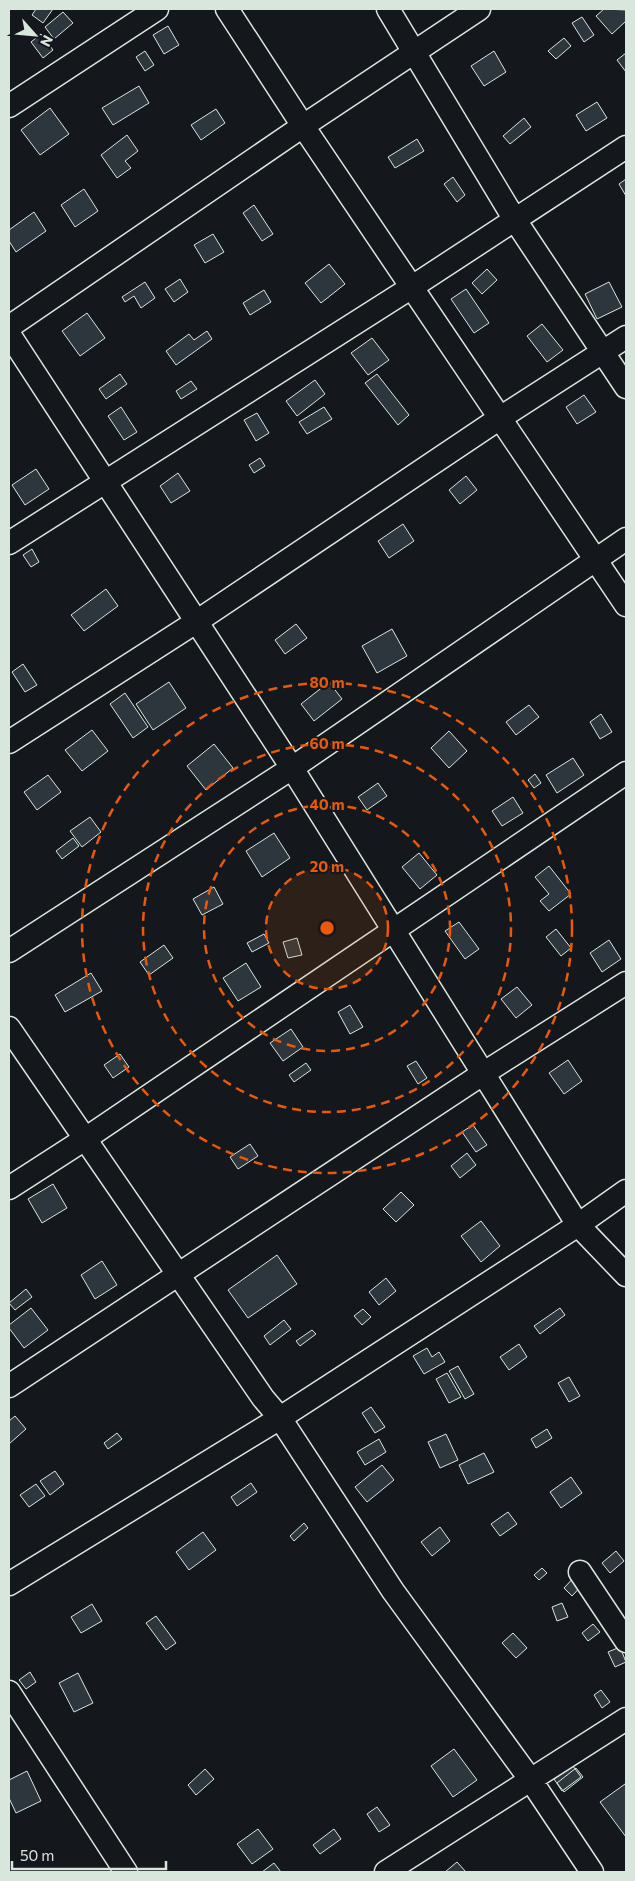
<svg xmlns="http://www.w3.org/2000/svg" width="635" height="1881" font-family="Commissioner,sans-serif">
<rect width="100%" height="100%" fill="#14181c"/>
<path fill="#2c363c" stroke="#d8e6dc" d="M36,9H53L43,23L32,15Z
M604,9L626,10V21L612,34L596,16Z
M63,12L73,23L54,39L45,27Z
M582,17L594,35L584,42L572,23Z
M168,26L179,45L164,54L153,35Z
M41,34L53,50L43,58L31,42Z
M564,38L571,46L556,59L548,51Z
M145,51L154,65L145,71L136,57Z
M494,51L506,72L484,86L471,66Z
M626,53V72L617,60Z
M139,86L149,103L113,125L102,108Z
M597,102L607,118L586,131L576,115Z
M50,108L69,134L40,155L21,130Z
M216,109L225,123L201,140L191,125Z
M524,118L531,127L510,144L503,136Z
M127,135L138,151L125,161L131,168L117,178L101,155Z
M417,139L424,151L395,168L388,157Z
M453,177L465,195L457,202L444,184Z
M626,179V196L619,184Z
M84,189L98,211L75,227L61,205Z
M254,205L273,234L262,241L243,213Z
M34,212L46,231L16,252L9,241V230Z
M213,234L224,252L205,263L194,245Z
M329,264L345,284L321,303L305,283Z
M487,269L497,280L482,294L472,283Z
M180,279L188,292L174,302L165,289Z
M145,282L155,298L141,308L134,296L125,302L122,297Z
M609,282L622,307L597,319L585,294Z
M466,289L489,323L474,333L451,299Z
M264,290L271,302L250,315L243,303Z
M87,313L105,338L80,356L62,331Z
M542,324L563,350L547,362L527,336Z
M207,331L212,339L176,365L166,351L189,334L194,340Z
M372,338L389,360L368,375L351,353Z
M120,374L127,384L106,399L99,389Z
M377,374L409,415L398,425L365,383Z
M315,380L325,394L297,416L286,401Z
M191,381L197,389L181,399L176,391Z
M584,395L596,412L577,424L566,407Z
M121,407L137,432L124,440L108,416Z
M324,407L332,419L307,434L299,422Z
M257,413L269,433L256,441L244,420Z
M260,458L265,466L254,473L249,465Z
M36,469L49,489L25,505L12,485Z
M178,473L190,491L171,503L160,486Z
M466,476L477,490L460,504L449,490Z
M403,524L414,541L389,558L378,541Z
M32,549L39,562L31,567L23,555Z
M106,589L118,606L84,631L71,615Z
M296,624L307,638L285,654L275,640Z
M392,629L407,656L377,673L362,646Z
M23,664L37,685L25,692L12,672Z
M169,682L186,708L153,730L136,704Z
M329,682L342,699L314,721L301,704Z
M125,693L148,727L133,738L110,704Z
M529,705L539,717L516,735L506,722Z
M601,714L612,732L600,739L590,722Z
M92,730L108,751L82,771L65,750Z
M449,731L467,751L449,768L431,748Z
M214,744L233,768L206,790L187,766Z
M573,758L584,775L557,793L546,775Z
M535,774L541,783L534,788L528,780Z
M48,775L61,792L37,810L24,792Z
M378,783L387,796L367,810L358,797Z
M513,797L523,813L502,826L492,811Z
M90,817L101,832L82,847L70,831Z
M274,833L290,858L262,877L246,851Z
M73,838L79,846L62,859L56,851Z
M419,853L437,875L420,889L402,867Z
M549,866L571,894L549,911L540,901L549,894L535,877Z
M214,887L223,904L202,915L193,899Z
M459,922L479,949L465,959L445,931Z
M556,929L571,948L561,956L546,937Z
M264,934L269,943L252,952L247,943Z
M297,938L302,955L288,958L283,942Z
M609,940L621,959L602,972L590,953Z
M164,945L173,958L149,975L140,962Z
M246,963L261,987L238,1001L223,978Z
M91,973L102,991L65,1012L55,995Z
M517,987L532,1005L516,1018L501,999Z
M350,1005L363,1027L350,1034L338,1012Z
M291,1029L303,1047L283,1061L270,1043Z
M120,1054L129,1067L113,1078L104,1065Z
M568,1060L582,1081L564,1094L549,1073Z
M416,1061L427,1078L418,1084L407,1066Z
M306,1063L311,1070L294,1082L289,1075Z
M473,1125L487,1145L476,1152L462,1132Z
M250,1144L258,1156L238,1169L230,1157Z
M467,1153L476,1165L460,1178L451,1166Z
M53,1184L67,1208L42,1223L28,1199Z
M401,1192L414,1205L396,1222L383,1209Z
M481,1221L500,1246L481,1262L461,1236Z
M277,1255L297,1284L248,1318L228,1290Z
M102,1261L117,1285L95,1299L81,1275Z
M386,1278L396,1291L379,1305L369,1292Z
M26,1289L32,1297L15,1310L9,1303Z
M31,1308L48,1330L24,1348L9,1328V1325Z
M560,1308L565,1315L540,1334L534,1326Z
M363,1309L371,1317L362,1325L354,1316Z
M284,1320L291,1329L270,1345L264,1336Z
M312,1330L316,1334L300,1346L296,1341Z
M519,1344L527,1357L509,1370L500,1357Z
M427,1348L432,1357L439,1352L445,1362L424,1374L413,1356Z
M458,1366L474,1394L465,1399L449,1371Z
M447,1373L461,1397L449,1403L436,1379Z
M569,1377L580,1396L569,1402L558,1383Z
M371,1407L385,1427L375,1433L362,1413Z
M15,1416L26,1429L9,1444V1421Z
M547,1429L552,1438L536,1448L531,1439Z
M117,1433L122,1439L108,1449L104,1443Z
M446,1434L458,1460L440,1468L428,1442Z
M379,1439L386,1452L365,1465L357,1452Z
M484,1453L494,1472L468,1484L459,1465Z
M382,1465L394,1480L367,1502L355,1487Z
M55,1471L64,1484L50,1495L40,1481Z
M571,1477L582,1493L561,1508L550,1492Z
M251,1483L257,1492L237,1506L231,1497Z
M36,1484L45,1496L29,1507L20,1495Z
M508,1512L517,1524L500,1536L491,1524Z
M304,1523L308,1528L294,1541L290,1536Z
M440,1527L450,1541L432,1556L421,1542Z
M203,1532L216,1550L189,1570L176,1552Z
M616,1551L624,1561L610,1573L602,1563Z
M542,1568L547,1573L539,1580L534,1575Z
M576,1575L584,1583L572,1596L564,1588Z
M562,1603L568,1617L557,1621L552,1607Z
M92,1604L102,1621L81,1633L71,1617Z
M156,1616L176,1643L166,1650L146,1623Z
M593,1624L600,1632L588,1641L582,1633Z
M513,1633L527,1648L516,1658L502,1643Z
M620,1647L626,1662L615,1667L608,1652Z
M30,1672L36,1682L26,1689L19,1680Z
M78,1673L93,1703L74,1712L59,1683Z
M601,1690L610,1702L602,1708L594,1695Z
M454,1749L477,1780L453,1797L431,1766Z
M573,1766L581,1777L562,1791L554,1779Z
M576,1768L583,1777L564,1792L557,1783Z
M205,1769L214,1779L196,1795L188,1785Z
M27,1771L41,1801L16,1813L9,1798V1780Z
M625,1784L626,1785V1837L600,1802Z
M377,1807L390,1825L379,1832L367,1814Z
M258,1829L273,1849L252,1864L237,1844Z
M334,1829L341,1839L320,1854L313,1845Z
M457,1862L466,1872H445Z
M274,1863L281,1872H262Z"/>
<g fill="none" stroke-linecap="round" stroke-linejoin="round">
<g stroke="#d8e6dc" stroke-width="25">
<path id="minor" d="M227,9L303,126L626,605
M388,9L515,220L626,387
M9,106L157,9
M9,327L303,126L479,9
M9,334L292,768L578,1225L626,1275
M9,543L412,287L626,147
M9,742L196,622L500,418L626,337
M9,951L292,768L626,539
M9,1028L263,1398L280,1418L393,1591L530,1779L592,1872
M9,1188L85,1139L626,773
M9,1386L484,1073L626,983
M580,1572L626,1641
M9,1584L280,1418L578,1225L626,1191
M9,1692L126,1872
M386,1872L626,1719"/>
</g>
<use href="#minor" stroke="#14181c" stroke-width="22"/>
</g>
<circle cx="327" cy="928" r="61" fill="#e8590c" fill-opacity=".12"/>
<g fill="none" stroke="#e8590c" stroke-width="2.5" stroke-dasharray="9 6">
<circle cx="327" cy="928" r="61"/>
<circle cx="327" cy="928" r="123"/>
<circle cx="327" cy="928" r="184"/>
<circle cx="327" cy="928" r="245"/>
</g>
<circle cx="327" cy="928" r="8" fill="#e8590c" stroke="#14181c" stroke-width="2.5"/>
<g font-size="15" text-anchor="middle" font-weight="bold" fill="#e8590c" stroke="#14181c" stroke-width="4" stroke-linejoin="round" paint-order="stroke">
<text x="327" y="688">80 m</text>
<text x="327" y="749">60 m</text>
<text x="327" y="810">40 m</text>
<text x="327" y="872">20 m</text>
</g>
<rect width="635" height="1881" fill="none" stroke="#d8e6dc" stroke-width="20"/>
<g transform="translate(35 35) rotate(117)" stroke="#14181c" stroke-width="4" paint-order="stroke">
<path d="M0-4L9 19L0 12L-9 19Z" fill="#d8e6dc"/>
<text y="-8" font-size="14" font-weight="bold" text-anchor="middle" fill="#d8e6dc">N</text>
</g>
<path d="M12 1861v8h154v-8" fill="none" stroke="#d8e6dc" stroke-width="2.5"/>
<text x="20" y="1861" font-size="15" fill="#d8e6dc" stroke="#14181c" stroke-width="4" paint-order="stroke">50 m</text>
</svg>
